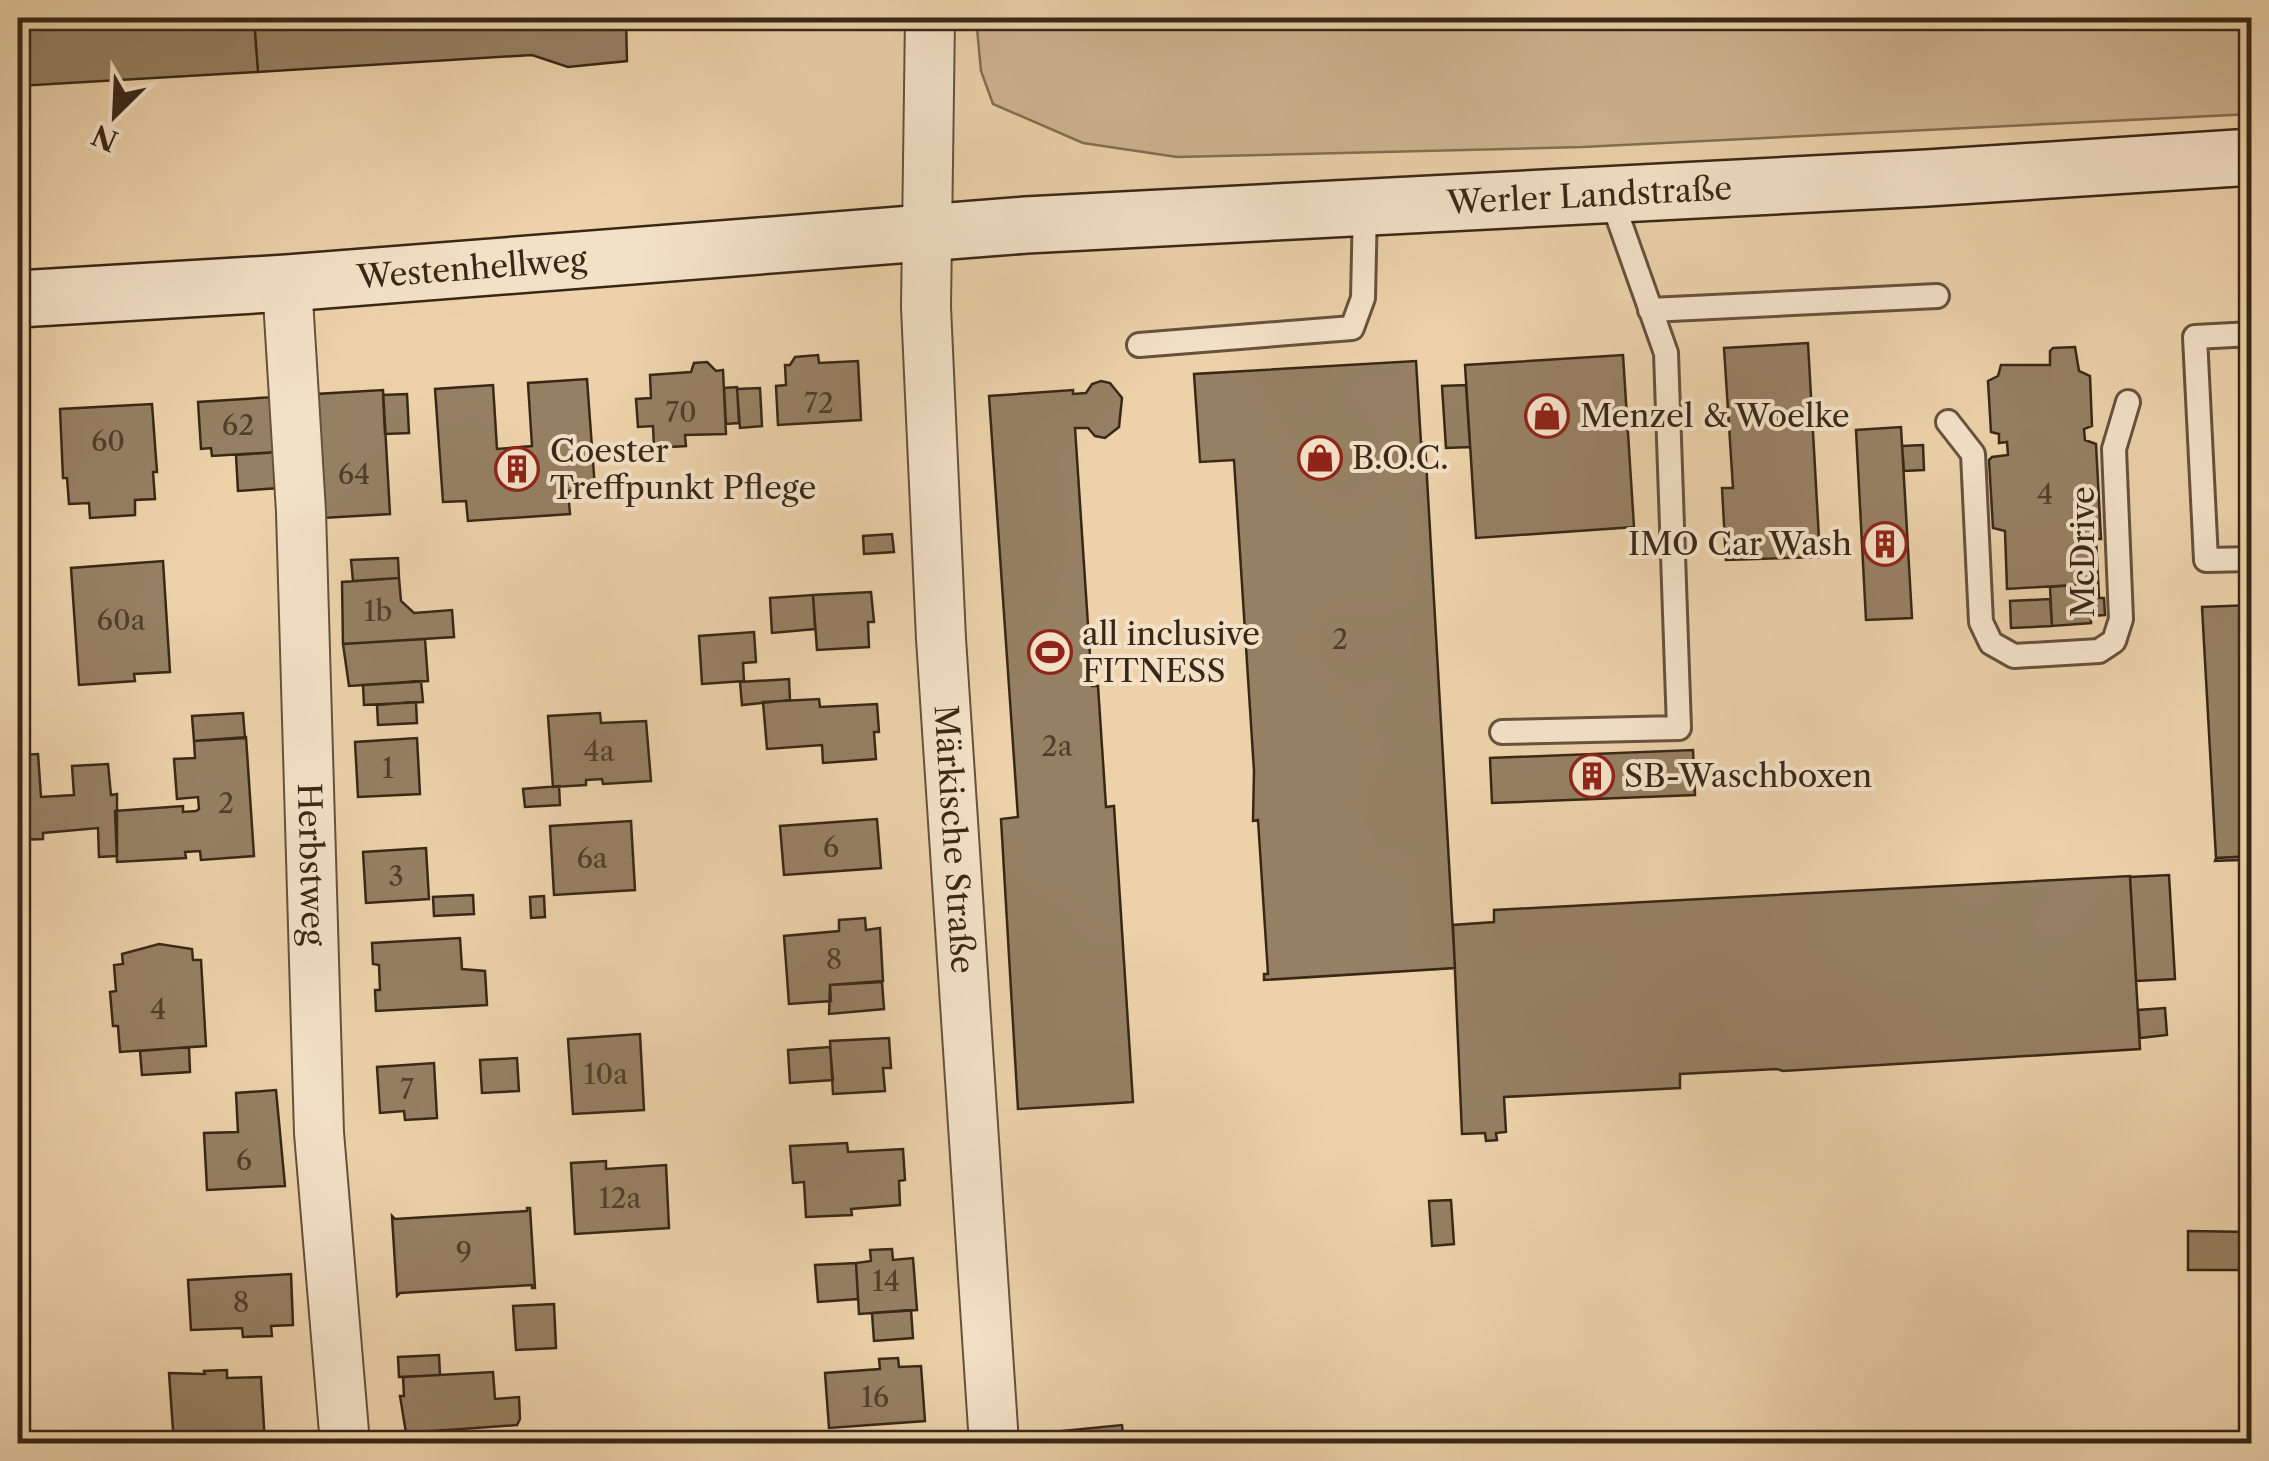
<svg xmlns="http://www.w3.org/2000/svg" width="2269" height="1461" font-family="'Libre Caslon Text',serif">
<rect width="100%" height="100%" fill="#ecd1a9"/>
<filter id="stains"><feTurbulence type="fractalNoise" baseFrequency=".002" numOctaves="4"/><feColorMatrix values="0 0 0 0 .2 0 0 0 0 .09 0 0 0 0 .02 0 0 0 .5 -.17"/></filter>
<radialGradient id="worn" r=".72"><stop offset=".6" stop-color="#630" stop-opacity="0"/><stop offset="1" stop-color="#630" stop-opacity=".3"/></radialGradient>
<path fill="#ceb490" stroke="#846e54" stroke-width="2.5" d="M976,18H2251V114L1582,147L1177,157L1083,143L993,104L981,71Z"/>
<path fill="#968063" stroke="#392817" stroke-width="2.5" d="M18,18H254L258,72L18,86Z
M254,18H626L627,61L568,67L532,55L258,72Z
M1808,343L1820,557L1726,560L1722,488H1733L1724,348Z
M2075,347L2079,371L2090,376L2092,426L2084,429L2085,440L2096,444L2101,539H2096L2099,598H2104L2105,615L2091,616L2089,584L2007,589L2005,531L1993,528L1989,460L1992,457L2008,455L2007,442L1999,443V434L1991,432L1988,381L1998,376L2001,365H2050V351L2053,348Z
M818,355L819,363L858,361L861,420L778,425L776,386L786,385L785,365H790L795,357Z
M1623,355L1634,527L1476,538L1465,365Z
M1416,361L1421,443H1425L1455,968L1264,980V974H1268L1258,820L1253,821L1254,771L1234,460L1200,462L1194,374Z
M707,362L716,371L723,370L726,434L685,435L686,446L654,448L653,426L638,427L636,399L651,398L650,375L691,372L694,363Z
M587,379L595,489L568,491L570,514L468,521L466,501L443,502L435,389L493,385L497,449L532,446L528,383Z
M1101,381L1110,383L1122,398L1119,427L1105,438L1095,436L1088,428H1075L1092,686H1098L1106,807L1114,806L1133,1102L1018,1109L1001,819L1018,817L989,396L1073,390V394L1086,393L1092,384Z
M1466,385L1470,447L1446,448L1442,386Z
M737,387L739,423L726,424L724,388Z
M760,388L762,426L740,428L737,389Z
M383,390L390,514L323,518L316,394Z
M407,394L409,433L385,434L383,395Z
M274,397L278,452L212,456L211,448L201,449L198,402Z
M152,404L157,472H153L155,499L135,500V515L90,518L89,503L69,504L67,478H63L60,409Z
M1901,427L1912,618L1866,620L1856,430Z
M1923,445L1924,470L1904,471L1902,446Z
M278,452L280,488L238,491L236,455Z
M892,534L894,552L864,554L863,536Z
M398,558L399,578L353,581L351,560Z
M163,561L170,672L134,674L135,681L79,685L71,568Z
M399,578L401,601L414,613L452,610L454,637L343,644L342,582Z
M2089,584L2091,623L2052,626L2050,587Z
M871,592L874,622H868L869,647L817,650L813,595Z
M813,595L815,629L772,633L770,598Z
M2050,599L2052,626L2011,628L2010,601Z
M2252,605V856L2216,858L2202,607Z
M754,632L756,662L743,663L744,681L702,684L699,636Z
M425,639L428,681L349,686L343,644Z
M789,679L790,700L742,705L740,682Z
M421,681L423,702L364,705L363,685Z
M819,699L820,707L877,704L879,732H874L876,759L823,763L822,745L767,749L763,702Z
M416,702L417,723L378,725L377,705Z
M243,713L245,738L194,741L192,716Z
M600,713L601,723L646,721L651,781L603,784L602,779L586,780V785L553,787L548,716Z
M246,737L254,856L201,860L200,851L185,852L186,858L117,862L115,811L183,806V812L196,811L199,809L198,797L177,799L174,759L195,758L194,741Z
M417,738L420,794L358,797L355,742Z
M1693,750L1695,795L1492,803L1490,758Z
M38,754L41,797L74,795L72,766L108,764L111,795L117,794V856L99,857L98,828L43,833V839L18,840V755Z
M559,786L560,805L525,807L523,789Z
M877,819L881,868L784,875L780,826Z
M631,821L635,890L554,895L550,826Z
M426,848L429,899L366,903L363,852Z
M2252,856V1044L2240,860L2215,861L2216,858Z
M2169,875L2175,979L2136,981L2130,877Z
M2130,876L2140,1049L1783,1071L1777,1069L1680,1074V1088L1504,1097L1506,1132L1496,1133L1497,1140L1486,1141L1485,1133L1462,1134L1453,925L1494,922V910Z
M473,895L474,914L434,916L433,897Z
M544,896L545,917L531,918L530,897Z
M865,918L866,930L880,928L883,981L830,985L831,1001L789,1004L784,936L839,931V920Z
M460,938L462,969L485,971L487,1005L376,1011L375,990H380L379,965L373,964L372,943Z
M159,944L192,949L193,960H201L206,1046L120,1052L118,1026H113L110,992L116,991L114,965L123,964L122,954Z
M882,982L884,1009L829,1014L830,985Z
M2165,1008L2167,1035L2140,1038L2138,1010Z
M640,1034L644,1110L573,1114L568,1039Z
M889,1038L891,1068H883L885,1091L833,1094L830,1041Z
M189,1047L190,1072L142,1075L140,1051Z
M830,1047L833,1080L790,1083L788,1050Z
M517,1058L519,1091L482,1093L480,1060Z
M434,1063L437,1118L405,1120L404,1111L380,1113L377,1067Z
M276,1090L285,1186L207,1190L204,1133L238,1132L236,1093Z
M847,1143L848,1152L903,1149L905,1180L899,1181L900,1205L851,1209L852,1215L806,1217L804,1182L793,1183L790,1146Z
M606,1161V1169L666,1165L669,1228L575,1234L571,1163Z
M1451,1200L1454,1244L1432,1246L1429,1201Z
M527,1208H530L535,1288H532V1285L400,1293L397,1296L392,1216L395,1219L527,1211Z
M2188,1231L2251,1232V1270H2188Z
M892,1249L893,1260L913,1258L917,1310L859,1314L856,1263L871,1261L870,1250Z
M856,1263L858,1299L818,1302L815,1265Z
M291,1274L293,1325L271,1326L272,1336L243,1337L242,1328L191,1330L188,1280Z
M554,1304L556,1348L516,1350L513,1306Z
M911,1310L913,1338L874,1341L872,1313Z
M439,1355L440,1375L399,1377L398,1357Z
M898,1358L899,1367L921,1366L925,1421L829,1428L825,1373L880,1369L879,1359Z
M227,1370V1378L261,1377L265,1444H174L169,1373L205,1374L204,1371Z
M493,1372L495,1399L519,1397L520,1419L517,1425L406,1433L400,1396H404L403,1377Z
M1122,1425L1124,1444H1062L1061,1431Z
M444,1430L445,1444H403V1433Z"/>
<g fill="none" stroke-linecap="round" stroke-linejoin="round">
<g stroke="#66523c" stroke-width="28">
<path id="lane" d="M1650,310L1937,296
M2252,334L2195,337L2206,560L2252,559
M1139,345L1352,328L1363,298L1365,207
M1948,422L1973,454L1981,622L1991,643L2014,656L2099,651L2114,641L2121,619L2114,449L2128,402
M1502,732L1679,728L1666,353L1610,195"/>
</g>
<g stroke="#66523c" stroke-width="52">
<g id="street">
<path id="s1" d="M930,18L926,307L941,639L994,1444"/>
<path id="s2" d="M287,283L301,512L319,1133L345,1444"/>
</g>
</g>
<g stroke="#392817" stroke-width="60">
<g id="secondary">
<path id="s3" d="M18,299L287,283L1026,225L1927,178L2252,157"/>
</g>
</g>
<use href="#lane" stroke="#f3e1c7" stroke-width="22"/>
<use href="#street" stroke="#f3e1c7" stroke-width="48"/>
<use href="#secondary" stroke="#f3e1c7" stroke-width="55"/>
</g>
<defs>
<g id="shop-ring" transform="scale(2.25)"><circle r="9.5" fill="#f3e1c7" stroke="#8f2418" stroke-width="1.5"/><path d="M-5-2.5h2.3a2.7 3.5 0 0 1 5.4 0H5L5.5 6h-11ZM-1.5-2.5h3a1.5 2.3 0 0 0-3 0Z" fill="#8f2418"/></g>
<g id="building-ring" transform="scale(2.25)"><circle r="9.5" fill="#f3e1c7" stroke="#8f2418" stroke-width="1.5"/><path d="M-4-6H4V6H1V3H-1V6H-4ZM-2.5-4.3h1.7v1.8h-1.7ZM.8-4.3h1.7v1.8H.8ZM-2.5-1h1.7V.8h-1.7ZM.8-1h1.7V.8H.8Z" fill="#8f2418"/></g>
<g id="stadium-ring" transform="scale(2.25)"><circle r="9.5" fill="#f3e1c7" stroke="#8f2418" stroke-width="1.5"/><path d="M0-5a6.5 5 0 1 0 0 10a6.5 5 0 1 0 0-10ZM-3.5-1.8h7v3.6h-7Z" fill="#8f2418"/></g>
</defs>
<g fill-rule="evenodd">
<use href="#shop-ring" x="1547" y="416"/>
<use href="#shop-ring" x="1320" y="458"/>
<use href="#building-ring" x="517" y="469"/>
<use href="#building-ring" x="1885" y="544"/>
<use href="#stadium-ring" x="1050" y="652"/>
<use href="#building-ring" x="1592" y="776"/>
</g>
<g text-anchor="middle" stroke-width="8" stroke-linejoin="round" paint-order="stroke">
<g font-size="28" fill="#503e2a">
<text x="819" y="413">72</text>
<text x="681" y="422">70</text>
<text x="238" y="435">62</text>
<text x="108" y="451">60</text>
<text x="354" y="484">64</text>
<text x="2045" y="504">4</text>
<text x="378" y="621">1b</text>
<text x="121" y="630">60a</text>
<text x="1340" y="649">2</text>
<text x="1057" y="756">2a</text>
<text x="599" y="761">4a</text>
<text x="388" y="778">1</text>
<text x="226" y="813">2</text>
<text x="831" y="857">6</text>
<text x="592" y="868">6a</text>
<text x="396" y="886">3</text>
<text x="834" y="969">8</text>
<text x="158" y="1019">4</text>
<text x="606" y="1084">10a</text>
<text x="407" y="1099">7</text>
<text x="244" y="1170">6</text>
<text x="620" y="1208">12a</text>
<text x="464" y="1262">9</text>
<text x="886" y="1291">14</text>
<text x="241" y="1312">8</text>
<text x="875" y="1407">16</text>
</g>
<g font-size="32" fill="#392817" stroke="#f3e1c7">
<text dy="11" stroke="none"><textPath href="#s3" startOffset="1575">Werler Landstraße</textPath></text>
<text dy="11" stroke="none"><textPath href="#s3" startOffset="455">Westenhellweg</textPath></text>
<text transform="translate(2083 552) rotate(-90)" y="11">McDrive</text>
<text dy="11" stroke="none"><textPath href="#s1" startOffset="822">Märkische Straße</textPath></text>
<text dy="11" stroke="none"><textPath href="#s2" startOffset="582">Herbstweg</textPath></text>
</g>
<g font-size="32" fill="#392817" stroke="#f3e1c7" text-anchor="start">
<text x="1580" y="427">Menzel &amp; Woelke</text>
<text x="550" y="462">Coester<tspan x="550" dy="37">Treffpunkt Pflege</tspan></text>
<text x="1352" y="469">B.O.C.</text>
<text x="1852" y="555" text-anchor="end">IMO Car Wash</text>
<text x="1082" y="645">all inclusive<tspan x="1082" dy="37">FITNESS</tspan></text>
<text x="1624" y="787">SB-Waschboxen</text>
</g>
</g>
<rect width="2269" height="1461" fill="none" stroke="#ecd1a9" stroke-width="60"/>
<rect x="20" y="20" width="2229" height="1421" fill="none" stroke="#392817" stroke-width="5"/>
<rect x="30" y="30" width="2209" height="1401" fill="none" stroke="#392817" stroke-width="2.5"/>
<g transform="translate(115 115) rotate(204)" stroke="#f3e1c7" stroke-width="8" paint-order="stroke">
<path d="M0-8L18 38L0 25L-18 38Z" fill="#392817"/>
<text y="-15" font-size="28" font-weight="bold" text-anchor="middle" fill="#392817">N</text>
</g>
<rect width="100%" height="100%" filter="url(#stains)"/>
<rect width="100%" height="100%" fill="url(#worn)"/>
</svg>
